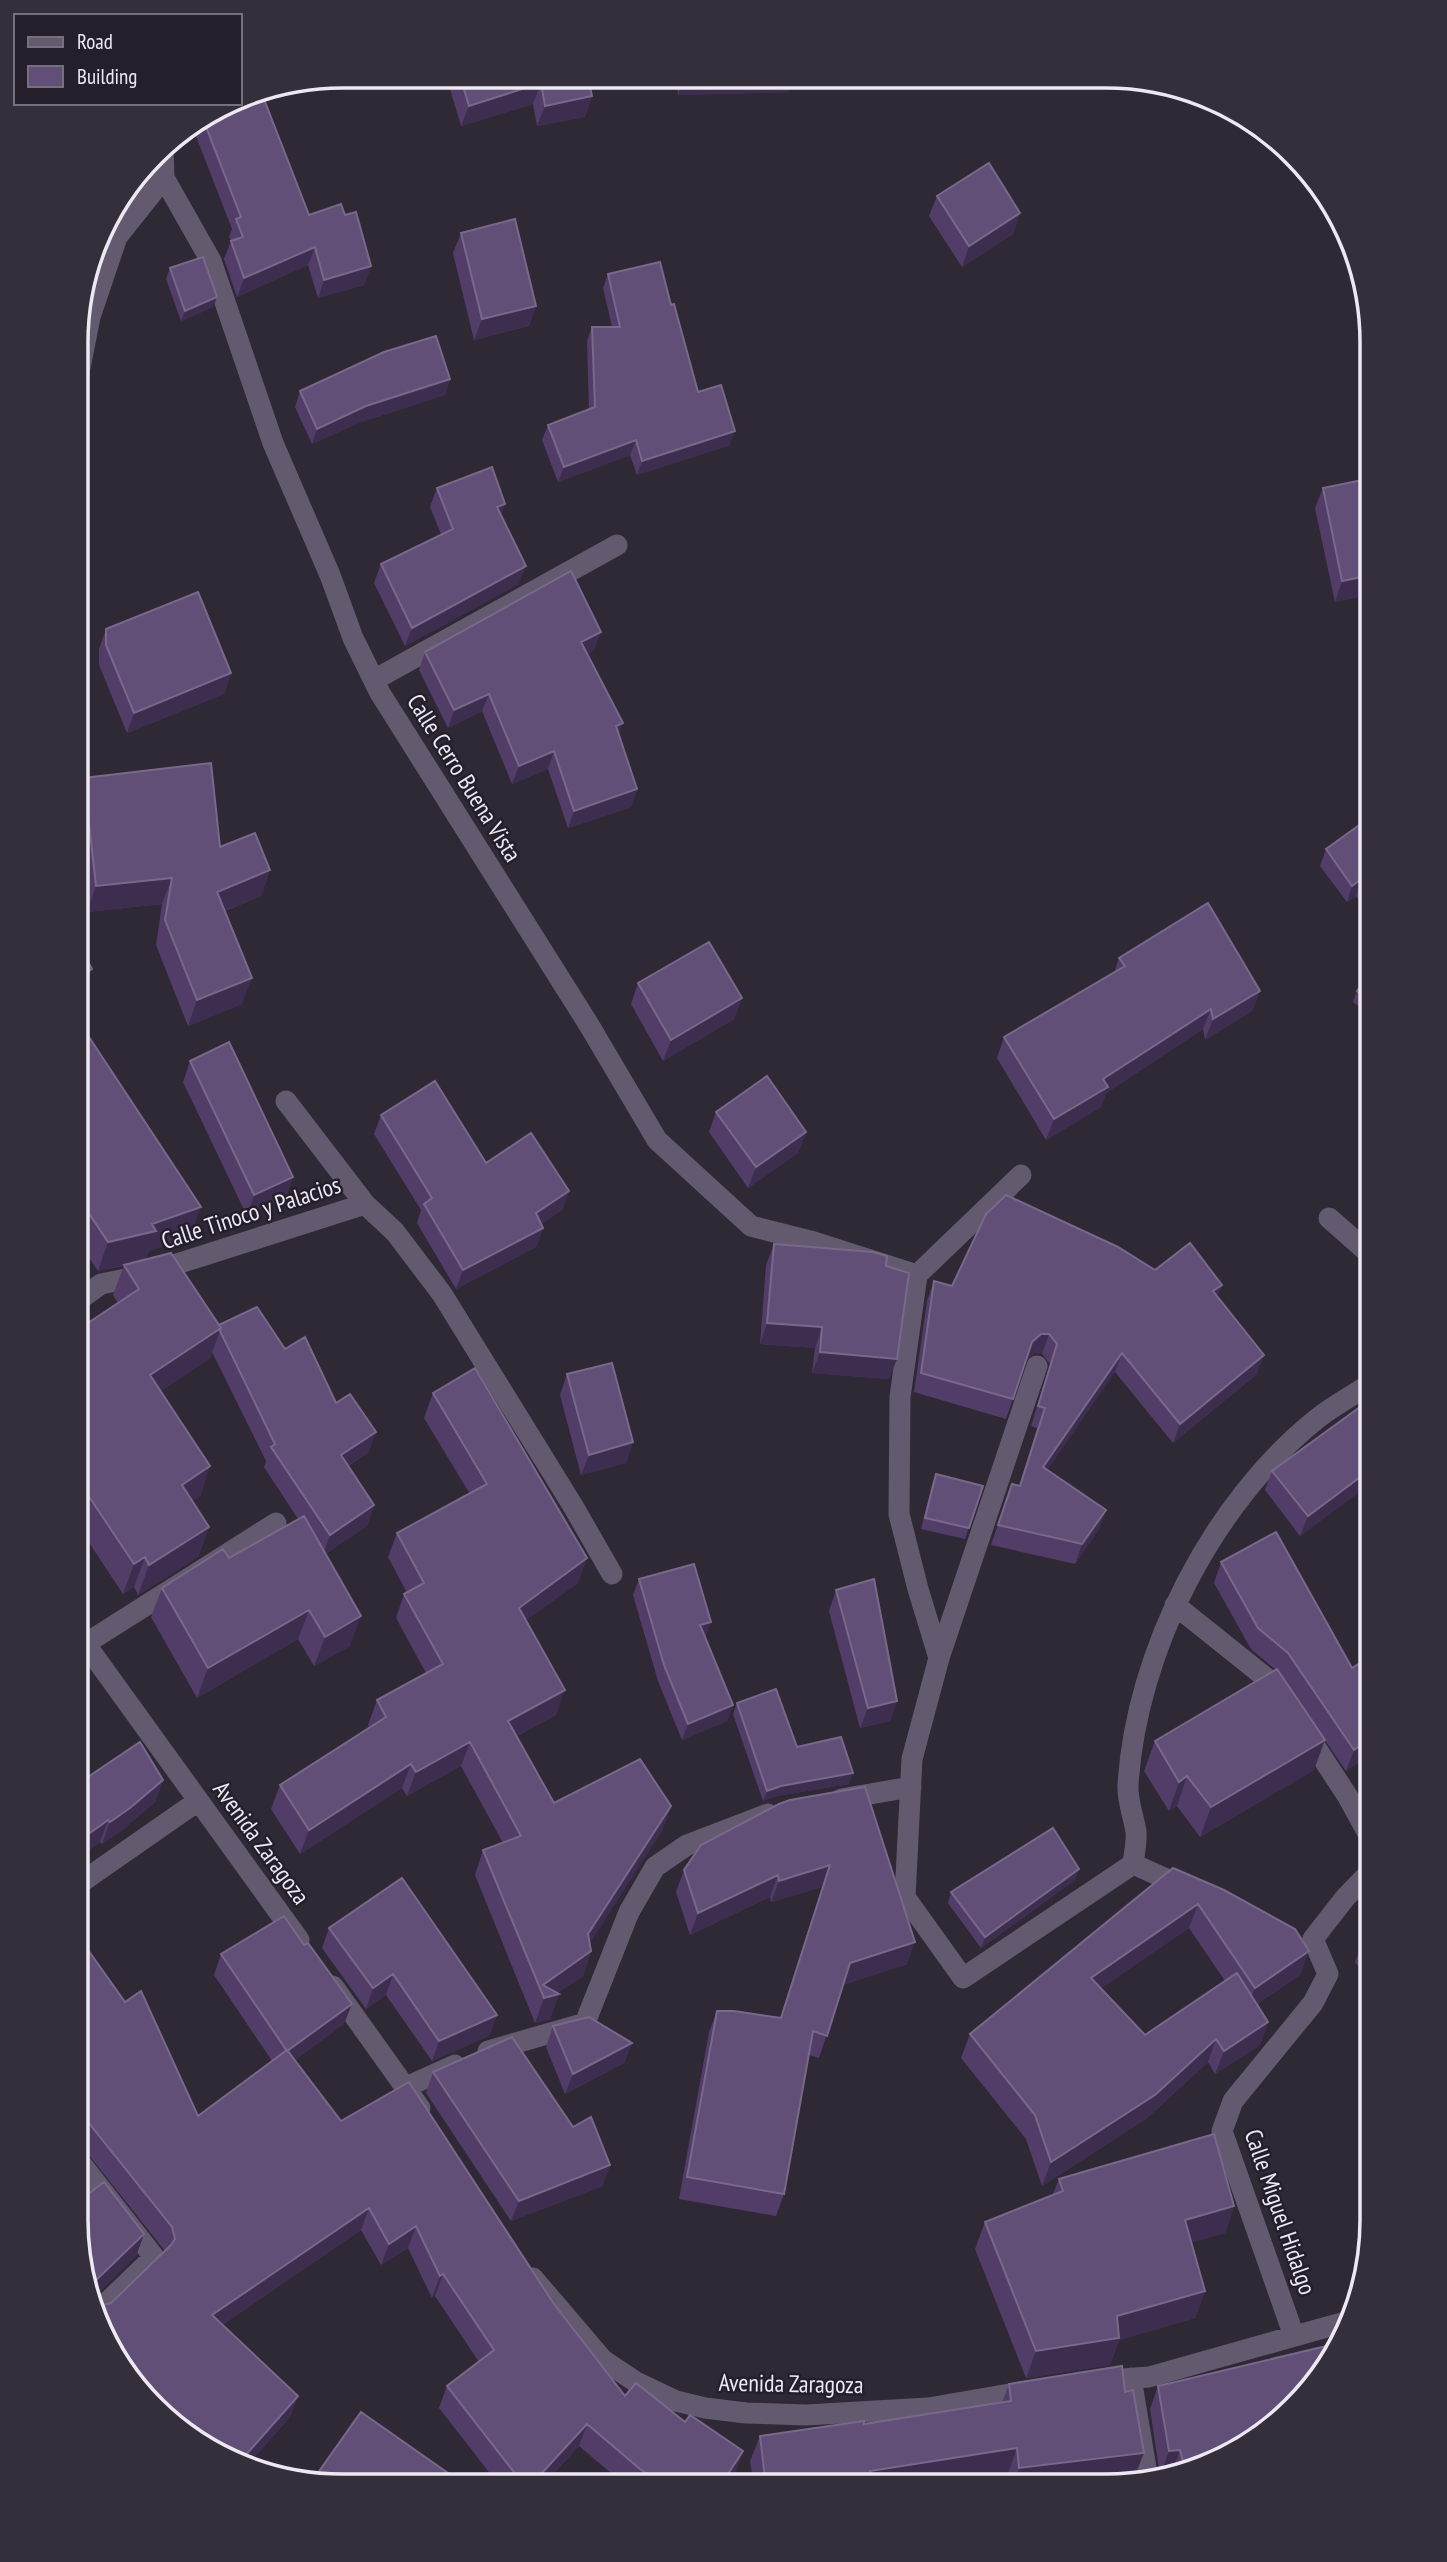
<svg xmlns="http://www.w3.org/2000/svg" width="1447" height="2562" font-family="'PT Sans Narrow',sans-serif">
<rect width="100%" height="100%" fill="#2f2936"/>
<g fill="none" stroke-linecap="round" stroke-linejoin="round">
<path stroke="#635a70" stroke-width="21" d="M163,145L164,178L211,261L273,443L330,575L353,638L380,693L589,1025L657,1140L751,1226L814,1242L917,1275
M77,383L90,317L117,237L164,178
M374,680L617,545
M286,1101L365,1204L395,1232L442,1294L573,1506L612,1574
M1021,1175L917,1275L900,1397L899,1514L918,1589L939,1658L912,1759L905,1897L963,1978L1133,1864
M1329,1218L1371,1255
M76,1302L101,1284L136,1277L365,1204
M1175,1605L1270,1681L1283,1699
M76,1631L299,1940
M85,1644L276,1523
M939,1658L1037,1366
M1305,1731L1348,1797L1371,1839
M841,1799L911,1787
M1133,1864C1134,1854 1137,1842 1136,1832C1134,1817 1127,1801 1128,1785C1136,1652 1213,1501 1318,1418C1334,1405 1354,1395 1371,1383
M1133,1864L1189,1889
M76,1886L198,1801
M333,1986L420,2108
M488,2051L585,2023L629,1912L655,1867L687,1845L768,1814
M406,2087L455,2065
M75,2156L154,2257L94,2315
M533,2278L603,2360L636,2382L676,2401L705,2408L746,2413L806,2415L928,2408L1033,2390
M1294,2336L1222,2131L1233,2101L1313,2003L1328,1974L1313,1939L1345,1898L1371,1871
M1131,2378L1148,2480
M1096,2381L1149,2377L1352,2320"/>
</g>
<path fill="#523d68" fill-rule="evenodd" d="M446,76L588,77L592,96L585,117L537,126L533,104L461,126Z
M677,77L793,78L788,92L678,95Z
M206,116L309,215H345L371,266L364,285L318,298L308,265L237,297L224,259L231,241L229,237L232,229L196,136L202,119Z
M937,196L1020,213L1013,234L962,267L929,216Z
M461,233L536,306L529,326L474,340L453,253Z
M170,268L217,297L213,307L181,321L166,279Z
M608,274L671,305L698,392L730,445L637,475L630,455L558,482L542,440L548,425L589,410L587,341L592,327H612L603,288Z
M450,379L445,395L361,422L312,444L295,407L300,391Z
M1372,478V594L1335,602L1315,508L1323,488Z
M437,488L505,504L501,515L519,584L405,646L374,583L381,564L441,534L430,507Z
M106,629L231,673L224,694L127,733L99,665V649Z
M594,650L587,654L619,734L637,789L631,807L568,828L548,769L512,784L482,711L448,728L419,670L425,652Z
M84,778L220,847L270,870L261,896L225,911L242,1004L188,1026L156,945L162,904L87,912L77,825V797Z
M1372,816V919L1356,896L1347,902L1320,866L1326,849Z
M1119,958L1260,991L1252,1011L1205,1040L1203,1029L1106,1093L1101,1107L1046,1140L997,1058L1004,1037L1114,973Z
M1372,971V1016L1353,1002L1357,991Z
M638,983L742,998L734,1019L663,1061L631,1004Z
M77,1045L190,1237L149,1251L145,1260L219,1325L285,1349L336,1403L369,1452L348,1466L374,1505L367,1526L325,1554L350,1646L314,1666L298,1639L197,1698L151,1617L162,1588L229,1558L298,1519L264,1467L266,1461L212,1352L210,1358L161,1391L210,1466L200,1496L192,1501L209,1527L198,1557L138,1595L134,1587L123,1594L76,1523V1331L118,1303L113,1295L124,1265L131,1264L98,1271L76,1239Z
M190,1061L293,1177L286,1197L247,1216L183,1082Z
M716,1112L806,1132L798,1153L748,1188L709,1132Z
M381,1115L486,1163L569,1191L562,1210L541,1224L543,1228L536,1247L456,1289L417,1223L421,1210L374,1134Z
M774,1244L886,1266L897,1359L889,1379L812,1373L815,1348L760,1344L766,1265Z
M1155,1270L1222,1285L1217,1297L1257,1374L1173,1443L1115,1372L1047,1470L1106,1510L1099,1529L1075,1564L991,1545L1012,1484L1019,1486L1037,1428L1031,1426L1050,1364L1042,1354L1034,1353L1026,1361L1006,1419L914,1392L927,1301L934,1281L952,1286Z
M567,1374L633,1442L626,1463L581,1475L560,1395Z
M433,1393L587,1558L578,1583L526,1620L556,1715L517,1736L554,1803L671,1806L662,1831L590,1942L591,1951L583,1976L557,1993L559,1994L550,2019L535,2023L475,1875L483,1850L503,1843L461,1766L407,1796L402,1788L300,1854L271,1809L280,1785L369,1727L368,1725L377,1700L426,1673L396,1618L404,1594L407,1593L388,1557L397,1533L470,1494L424,1418Z
M1371,1399V1483L1300,1536L1265,1490L1272,1471Z
M936,1474L983,1486L965,1539L921,1529L932,1485Z
M1221,1562L1352,1668L1371,1656V1755L1346,1771L1278,1672L1314,1770L1200,1837L1177,1806L1169,1811L1144,1771L1155,1741L1276,1670L1251,1649L1214,1583Z
M639,1579L711,1622L705,1637L733,1705L727,1721L682,1740L658,1681L633,1595Z
M836,1590L897,1701L890,1721L860,1728L829,1611Z
M737,1703L797,1747L849,1784L777,1796L763,1801L733,1714Z
M163,1780L155,1802L122,1830L102,1844L100,1842L76,1859V1785Z
M779,1804L907,1964L843,1985L819,2058L809,2055L784,2194L776,2216L679,2199L709,2032L717,2011L780,2018L822,1887L771,1902L770,1897L690,1935L676,1892L684,1870Z
M1173,1868L1301,1974L1257,2004L1268,2022L1260,2045L1215,2074L1208,2062L1146,2119L1042,2186L1026,2139L961,2058L970,2034ZM1189,1928L1225,1981L1145,2035L1101,1988Z
M1079,1869L1075,1880L981,1948L948,1903L951,1892Z
M329,1928L497,2015L489,2036L432,2061L386,1995L366,2009L322,1948Z
M76,1933L198,2116L272,2061L214,1975L221,1954L344,2024L295,2060L341,2121L554,2304L625,2396L685,2422L743,2451L735,2473L727,2486L625,2485L579,2446L543,2485H499L439,2408L447,2386L479,2362L435,2296L432,2298L408,2248L381,2265L361,2230L222,2325L298,2396L290,2417L245,2468L239,2466L90,2306L75,2220L144,2234L136,2256L92,2299L99,2306L111,2303L165,2251L80,2144L75,2137Z
M1371,1933V1985L1355,1962L1364,1939Z
M553,2026L632,2043L624,2063L565,2094L546,2047Z
M433,2072L573,2127L603,2186L511,2221L426,2093Z
M1059,2179L1234,2206L1225,2233L1192,2242L1205,2291L1195,2318L1119,2340L1110,2365L1026,2378L975,2249L985,2222L1052,2196Z
M1009,2384L1134,2478L1067,2487L1009,2486L1008,2474L926,2486H754L750,2461L760,2436L864,2424L1002,2403Z
M1158,2386L1191,2472L1172,2476V2473L1160,2475L1150,2409Z"/>
<path fill="#3d2d4e" d="M684,77L793,78L788,92L678,95Z
M541,83L533,104L461,126L469,106Z
M592,96L585,117L537,126L545,106Z
M1020,213L1013,234L962,267L969,246Z
M315,247L308,265L237,297L244,278Z
M371,266L364,285L318,298L324,280Z
M217,297L213,307L181,321L185,311Z
M536,306L529,326L474,340L482,319Z
M450,379L445,395L361,422L312,444L317,429L366,406Z
M735,431L730,445L637,475L642,461Z
M636,440L630,455L558,482L564,467Z
M505,504L499,522L497,507Z
M526,566L519,584L405,646L412,628Z
M1372,575V594L1335,602L1342,581Z
M601,632L594,650L574,660L581,642Z
M231,673L224,694L127,733L134,713Z
M489,694L482,711L448,728L454,710Z
M623,723L617,741L616,726Z
M554,751L548,769L512,784L519,766Z
M637,789L631,807L568,828L574,811Z
M270,870L261,896L208,917L217,892Z
M172,878L162,904L87,912L96,886Z
M1361,879L1356,896L1347,902L1352,886Z
M92,969L85,990L77,995V979Z
M252,978L242,1004L188,1026L197,1000Z
M1260,991L1252,1011L1205,1040L1213,1019Z
M742,998L734,1019L663,1061L671,1040Z
M1211,1009L1203,1029L1106,1093L1101,1107L1046,1140L1054,1119L1103,1079Z
M806,1132L798,1153L748,1188L756,1167Z
M293,1177L286,1197L247,1216L254,1195Z
M569,1191L562,1210L529,1232L536,1213Z
M201,1207L190,1237L149,1251L145,1260L98,1271L108,1242L152,1224Z
M543,1228L536,1247L456,1289L463,1270Z
M1222,1285L1214,1304L1213,1291Z
M767,1323L822,1327L815,1348L760,1344Z
M221,1328L210,1358L140,1405L150,1375Z
M1041,1334H1049L1042,1354L1034,1353L1025,1361L1032,1342Z
M820,1352L897,1359L889,1379L812,1373Z
M1122,1353L1115,1372L1036,1486L1043,1467Z
M1264,1355L1257,1374L1173,1443L1180,1424Z
M376,1432L369,1452L333,1475L341,1455Z
M633,1442L626,1463L581,1475L589,1455Z
M210,1466L200,1496L171,1515L182,1485Z
M1371,1469V1483L1300,1536L1308,1516Z
M374,1505L367,1526L323,1555L330,1535Z
M1106,1510L1099,1529L1075,1564L1082,1544Z
M209,1527L198,1557L138,1595L149,1565Z
M145,1557L134,1587L123,1594L134,1564Z
M587,1558L578,1583L510,1632L519,1608Z
M309,1610L298,1639L197,1698L208,1668Z
M361,1616L350,1646L314,1666L325,1637Z
M711,1622L705,1638L700,1625Z
M565,1690L556,1715L499,1745L508,1721Z
M897,1701L890,1721L860,1728L868,1708Z
M733,1705L727,1721L682,1740L688,1724Z
M1371,1739V1755L1346,1771L1354,1750Z
M1325,1740L1314,1770L1200,1837L1211,1807Z
M470,1742L461,1766L407,1796L416,1772Z
M411,1764L402,1788L300,1854L309,1830Z
M853,1773L849,1784L777,1796L763,1801L767,1791L781,1786Z
M1187,1776L1177,1806L1169,1811L1179,1782Z
M163,1780L155,1802L122,1830L102,1844L110,1822Z
M671,1806L662,1831L580,1959L588,1934Z
M108,1820L100,1842L76,1859V1843Z
M830,1865L822,1887L771,1902L779,1881Z
M1079,1869L1075,1880L981,1948L985,1937Z
M778,1875L770,1897L690,1935L698,1913Z
M1198,1904L1189,1928L1083,2001L1091,1978Z
M915,1942L907,1964L843,1985L850,1963Z
M591,1951L583,1976L553,1996L559,1994L550,2019L535,2023L544,1998L543,1985Z
M1309,1951L1301,1974L1246,2011L1255,1988Z
M393,1974L386,1995L366,2009L373,1988Z
M352,2004L344,2024L280,2071L287,2051Z
M497,2015L489,2036L432,2061L439,2041Z
M1268,2022L1260,2045L1215,2074L1224,2051Z
M1216,2039L1208,2062L1146,2119L1042,2186L1051,2162Z
M632,2043L624,2063L565,2094L573,2074Z
M610,2165L603,2186L511,2221L519,2201Z
M1234,2206L1225,2233L1176,2247L1185,2220Z
M369,2208L361,2230L204,2337L212,2315Z
M416,2226L408,2248L381,2265L389,2244Z
M144,2234L136,2256L89,2302L92,2284Z
M443,2274L435,2296L432,2298L440,2276Z
M1205,2291L1195,2318L1119,2340L1110,2365L1026,2378L1036,2351L1117,2316Z
M298,2396L290,2417L245,2468L237,2465Z
M587,2424L579,2446L543,2485H531Z
M1017,2448L1008,2474L926,2486H865L870,2471Z
M1180,2450L1172,2473L1160,2475L1169,2451Z
M743,2451L735,2473L727,2486H720Z
M1229,2452L1191,2472L1178,2475L1183,2461Z
M1144,2453L1134,2478L1067,2487L1013,2486L1019,2468Z"/>
<path fill="#624f77" stroke="#78688a" stroke-width="2" d="M460,76L588,77L592,96L545,106L541,83L469,106Z
M262,94L309,215L341,204L345,215L356,212L371,266L324,280L315,247L244,278L231,241L243,237L236,219L241,217L203,119Z
M989,163L1020,213L969,246L937,196Z
M515,219L536,306L482,319L461,233Z
M203,257L217,297L185,311L170,268Z
M660,262L671,305L674,304L698,392L721,385L735,431L642,461L636,440L564,467L548,425L595,407L592,327H620L608,274Z
M88,285L81,316L77,322V307L84,286Z
M436,336L450,379L366,406L317,429L300,391L384,352Z
M492,467L505,504L497,507L526,566L412,628L381,564L453,529L437,488Z
M1372,478V575L1342,581L1323,488Z
M571,571L601,632L581,642L623,723L616,726L637,789L574,811L554,751L519,766L489,694L454,710L425,652Z
M198,592L231,673L134,713L106,645V629Z
M211,763L220,847L255,833L270,870L217,892L252,978L197,1000L165,920L172,878L96,886L84,778Z
M1372,816V894L1361,879L1352,886L1326,849Z
M1208,903L1260,991L1213,1019L1211,1009L1103,1079L1108,1087L1054,1119L1004,1037L1125,966L1119,958Z
M77,942L92,969L77,979Z
M709,942L742,998L671,1040L638,983Z
M1372,971V1002L1357,991Z
M89,1037L201,1207L152,1224L156,1231L108,1242L76,1194L77,1045Z
M229,1042L293,1177L254,1195L190,1061Z
M767,1076L806,1132L756,1167L716,1112Z
M435,1081L486,1163L531,1133L569,1191L536,1213L543,1228L463,1270L424,1204L432,1198L381,1115Z
M1006,1195L1118,1247L1155,1270L1190,1243L1222,1285L1213,1291L1264,1355L1180,1424L1122,1353L1043,1467L1106,1510L1082,1544L998,1525L1012,1484L1020,1486L1045,1408L1038,1406L1057,1344L1049,1334H1041L1032,1342L1013,1399L921,1373L934,1281L952,1286L986,1214Z
M774,1244L873,1252L887,1256L886,1266L909,1273L897,1359L820,1352L822,1327L767,1323Z
M171,1253L221,1328L150,1375L210,1466L182,1485L209,1527L149,1565L145,1557L134,1564L76,1477V1331L139,1289L124,1265Z
M257,1307L285,1349L305,1337L336,1403L350,1394L376,1432L341,1455L374,1505L330,1535L271,1447L275,1444L220,1331L221,1328L219,1325Z
M612,1363L633,1442L589,1455L567,1374Z
M475,1368L587,1558L519,1608L565,1690L508,1721L554,1803L640,1759L671,1806L588,1934L591,1951L543,1985L559,1994L544,1998L483,1850L521,1836L470,1742L416,1772L411,1764L309,1830L280,1785L386,1717L377,1700L443,1664L404,1594L424,1583L397,1533L487,1484L433,1393Z
M1371,1399V1469L1308,1516L1272,1471Z
M936,1474L983,1486L969,1528L925,1518Z
M304,1516L361,1616L325,1637L309,1610L208,1668L162,1588L223,1549L229,1558Z
M1276,1532L1352,1668L1371,1656V1739L1354,1750L1288,1653L1258,1628L1221,1562Z
M694,1564L711,1622L700,1625L733,1705L688,1724L664,1665L639,1579Z
M874,1579L897,1701L868,1708L836,1590Z
M1277,1669L1325,1740L1211,1807L1187,1776L1179,1782L1155,1741Z
M776,1689L797,1747L841,1737L853,1773L781,1786L767,1791L737,1703Z
M140,1742L163,1780L130,1808L110,1822L108,1820L76,1843V1785Z
M865,1787L915,1942L850,1963L827,2036L813,2031L784,2194L687,2177L717,2011H734L781,2018L830,1865L779,1881L778,1875L698,1913L684,1870L701,1845L779,1804L790,1800Z
M1053,1828L1079,1869L985,1937L951,1892Z
M1173,1868L1224,1890L1295,1929L1309,1951L1255,1988L1198,1904L1091,1978L1145,2035L1237,1973L1268,2022L1224,2051L1216,2039L1155,2095L1051,2162L1035,2115L970,2034Z
M402,1878L497,2015L439,2041L393,1974L373,1988L329,1928Z
M284,1916L304,1945L308,1943L352,2004L287,2051L221,1954Z
M76,1933L125,2002L141,1991L198,2116L287,2050L341,2121L409,2082L554,2304L625,2396L636,2383L685,2422L690,2415L743,2451L720,2486L664,2485L640,2469L587,2424L531,2485H524L447,2386L494,2350L443,2274L440,2276L416,2226L389,2244L369,2208L212,2315L298,2396L237,2465L179,2431L120,2369L90,2306L75,2220V2204L104,2182L144,2234L92,2284L89,2297L99,2306L111,2303L171,2245L175,2239L172,2227L88,2122L75,2102Z
M1371,1933V1950L1364,1939Z
M589,2017L632,2043L573,2074L553,2026Z
M512,2037L573,2127L591,2117L610,2165L519,2201L433,2072Z
M1214,2134L1234,2206L1185,2220L1205,2291L1117,2316L1119,2338L1036,2351L985,2222L1063,2191L1059,2179Z
M1339,2343L1317,2382L1267,2432L1229,2452L1183,2461L1180,2450L1169,2451L1158,2386Z
M1122,2366L1125,2392L1133,2390L1144,2453L1019,2468L1017,2448L870,2471L872,2486H766L760,2436L864,2421V2424L1011,2401L1009,2384Z
M361,2412L465,2485L310,2484Z"/>
<g text-anchor="middle" stroke-width="5" stroke-linejoin="round" paint-order="stroke">
<g font-size="24" fill="#ede9f2" stroke="#251f2c">
<text transform="translate(464 778) rotate(58)" y="8">Calle Cerro Buena Vista</text>
<text transform="translate(251 1213) rotate(-18)" y="8">Calle Tinoco y Palacios</text>
<text transform="translate(261 1843) rotate(54)" y="8">Avenida Zaragoza</text>
<text transform="translate(1280 2212) rotate(71)" y="8">Calle Miguel Hidalgo</text>
<text transform="translate(791 2384) rotate(1)" y="8">Avenida Zaragoza</text>
</g>
</g>
<path d="M0 0H1447V2562H0ZM342 88H1106A254 254 0 0 1 1360 342V2220A254 254 0 0 1 1106 2474H342A254 254 0 0 1 88 2220V342A254 254 0 0 1 342 88Z" fill="#352f3c" fill-rule="evenodd"/>
<path fill="none" stroke="#ede9f2" stroke-width="3.5" d="M342 88H1106A254 254 0 0 1 1360 342V2220A254 254 0 0 1 1106 2474H342A254 254 0 0 1 88 2220V342A254 254 0 0 1 342 88Z"/>
<rect x="14" y="14" width="228" height="91" fill="#251f2c" stroke="#75707b" stroke-width="2"/>
<rect x="28" y="37" width="35" height="10" fill="#635a70" stroke="#75707b" stroke-width="2"/>
<text x="77" y="49" font-size="21" fill="#ede9f2">Road</text>
<rect x="28" y="66" width="35" height="21" fill="#624f77" stroke="#75707b" stroke-width="2"/>
<text x="77" y="84" font-size="21" fill="#ede9f2">Building</text>
</svg>
